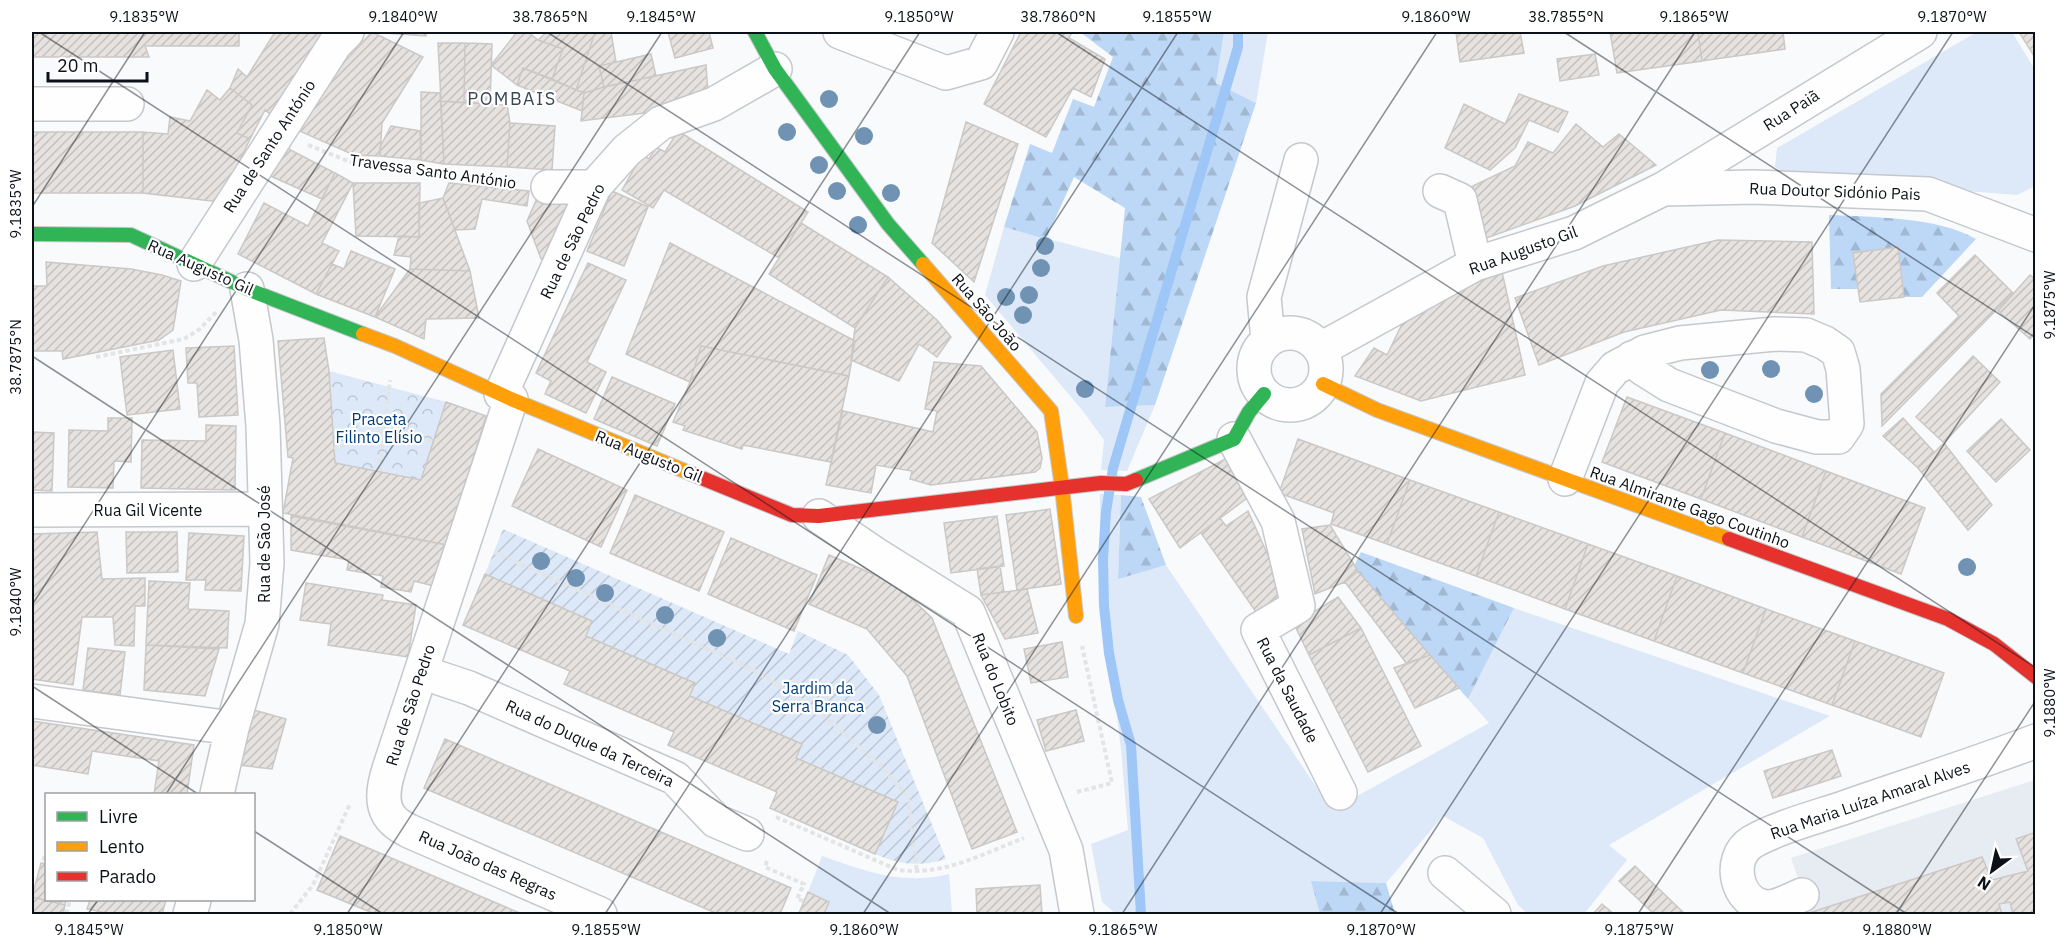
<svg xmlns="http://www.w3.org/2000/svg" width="2067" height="946" font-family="'IBM Plex Sans',sans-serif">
<defs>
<pattern id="forest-firs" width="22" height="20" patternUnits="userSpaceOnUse" patternTransform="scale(1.5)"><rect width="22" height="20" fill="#bdd7f6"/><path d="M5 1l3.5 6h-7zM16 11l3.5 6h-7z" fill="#a1b8d2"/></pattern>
<pattern id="park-crowns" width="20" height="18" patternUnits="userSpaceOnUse" patternTransform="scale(1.5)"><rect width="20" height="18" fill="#dde9f8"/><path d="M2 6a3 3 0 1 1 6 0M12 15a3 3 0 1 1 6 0" fill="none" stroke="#bcc7d4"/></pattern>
<pattern id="garden-furrows" width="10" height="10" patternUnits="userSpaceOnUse" patternTransform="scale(1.5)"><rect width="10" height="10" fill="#dde9f8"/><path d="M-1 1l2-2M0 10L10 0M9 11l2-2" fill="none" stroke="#bcc7d4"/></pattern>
<pattern id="building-hatch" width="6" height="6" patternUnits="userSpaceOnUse" patternTransform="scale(1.5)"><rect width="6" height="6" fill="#e6e2df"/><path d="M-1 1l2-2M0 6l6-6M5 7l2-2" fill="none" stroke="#c4c1bf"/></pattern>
</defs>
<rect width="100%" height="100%" fill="#f8fafc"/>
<path fill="#e7ecf3" d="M2035,780V914H1806L1810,913L1791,858Z"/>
<path fill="#dde9f8" d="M1224,32H1268L1256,103L1216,83Z
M1977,32H2012L2035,70V186L2017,195L1788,177L1775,167L1777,148Z
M1004,227L1120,258L1105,407L1155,405L1127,471L1101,470L1104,440L1082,410L985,295Z
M1100,494L1121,495L1118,578L1166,565L1332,810L1489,723L1468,699L1514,608L1830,716L1609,845L1627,860L1584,914H1528L1518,905L1483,838L1443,816L1386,883L1312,881L1320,914H1116L1102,902L1091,844L1128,830L1121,750L1100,575Z
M822,856C866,871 902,886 949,874L952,914H824L829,902L808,892Z"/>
<path fill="url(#forest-firs)" d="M1080,32H1224L1216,83L1256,103L1155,405L1105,407L1125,208L1074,177L1046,239L1004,227L1030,144L1052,153L1073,99L1094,107L1113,57Z
M1829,215C1872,217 1939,217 1976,239L1922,297H1904L1898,247L1854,253L1858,289H1831Z
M1121,495L1141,497L1166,565L1118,579Z
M1361,552L1514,608L1468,699L1354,566Z
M1311,881L1386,883L1395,914H1320Z"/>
<path fill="url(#park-crowns)" d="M329,371L446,402L421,480L335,463Z"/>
<path fill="url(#garden-furrows)" d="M503,529L789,654L798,631L848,655L879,695L946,859C919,867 901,865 875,854L897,802L796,758L802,744L690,696L695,683L586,636L591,620L485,574Z"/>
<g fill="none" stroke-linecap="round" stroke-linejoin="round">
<path stroke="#9ec6f6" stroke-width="10" d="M1141,914L1131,745L1118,700L1109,653L1104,606L1103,559L1106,512L1113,468L1238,47V32"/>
</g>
<path fill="url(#building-hatch)" stroke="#cbc8c6" stroke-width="1.5" d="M32,32H239V46H145L149,57H32Z
M275,32H331L274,117L265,110L250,139L237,133L252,105L230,88L238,69L247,77Z
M372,32L423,57L382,123L380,156L354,155L295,129L337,70Z
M372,32H426V36Z
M517,32H528L538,40L563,49L552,79L523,68L517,85L491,65Z
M547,32H595L576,90L552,79L563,49L538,40Z
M595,32H611L616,62L599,66L604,87L584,93L576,90Z
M668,32H709L713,48L675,58Z
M1021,32H1072L1069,38L1105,59L1091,97L1073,88L1046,137L984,104Z
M1456,32H1520L1524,53L1460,62Z
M1610,32H1698L1702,61L1617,73Z
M1698,32H1783L1785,49L1702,61Z
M2019,32H2036V59Z
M438,43H465L464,103L441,101Z
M465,43L492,44L490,104L464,103Z
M651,54L656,76L604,87L599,66Z
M1595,54L1599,75L1560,81L1557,59Z
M706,65L708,92L653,112L581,121L584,93L604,87Z
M523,68L584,93L582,111L517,85Z
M230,88L252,105L237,133L250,139L220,202L143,193V132L168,134L170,117L190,121L207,90L220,100Z
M421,92L440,93L444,164L421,160Z
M1519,94L1568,112L1558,132L1529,120L1515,148L1490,170L1445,148L1464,104L1505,124Z
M441,101L507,105L510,123L507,167L444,164Z
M966,122L1018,144L974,282L932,243Z
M510,123L555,126L552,170L507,167Z
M1576,124L1603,147L1619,134L1656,165L1575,206L1481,240L1473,186L1515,166L1528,142L1553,153Z
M391,126L420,131L421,160L380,156V147Z
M678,131L808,212L779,258L664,190L653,208L622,190L642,155L649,159L656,147L665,152Z
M32,132H143V193H32Z
M279,144L335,173L322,199L266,174Z
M335,173L353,183L322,243L339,251L316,294L238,254L264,203L308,226Z
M353,183H420L419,237L356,236Z
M449,183L529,191L527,206L482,199L475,229L455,230L443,198Z
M612,191L648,207L624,266L587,251Z
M538,196H574L556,250L541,259L527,221Z
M443,198L470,271L410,269L411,257L394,255L399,236L419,237V203Z
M801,223L888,277L855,328L769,274Z
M1718,240L1812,242L1814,314L1721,310L1624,332L1539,365L1515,298L1603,266Z
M670,243L855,341L849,376L701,346L690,382L626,354Z
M1898,247L1904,297L1860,302L1853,253Z
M351,251L395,269L375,317L316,294L332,264L344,269Z
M1975,255L2013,293L1882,426L1881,394L1959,316L1937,293Z
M46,262L131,269L162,275L181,281L173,330L159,340L63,359L62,351H32V286H47Z
M588,263L626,280L587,362L606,372L586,413L545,394L551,381L536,373Z
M410,269L470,271L479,318L426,319L424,339L375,317Z
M1502,272L1525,375L1421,401L1355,376L1374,348L1387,355L1403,322L1475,283Z
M2030,275L2036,280V332L2030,339L1998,311Z
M888,277L937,320L951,337L937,357L919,344L899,381L851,360L855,328Z
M324,338L329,371L335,463L421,480L446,402L486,416L447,545L283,513L293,458L288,457L278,341Z
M234,346L238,415L199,417L197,383H188L186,348Z
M701,346L849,376L831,462L743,445L742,449L683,430L685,426L673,422L690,382Z
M173,350L180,409L127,415L120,357Z
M1973,356L2000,382L1944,443L1916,417Z
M934,362L981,366L1037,432L1042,458L1040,468L1035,472L931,485L910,479L912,471L876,465L871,493L826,485L843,411L933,432L937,411L925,409Z
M612,377L675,404L657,446L594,419Z
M1627,397L1725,433L1701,499L1602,462Z
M108,418H132L131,462L114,461L113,488L68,487L69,430L108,431Z
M1903,418L1934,452L1918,468L1883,436Z
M2001,419L2030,450L1996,482L1967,451Z
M206,425L236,426L235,490L141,488L142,440L206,441Z
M32,432L54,433L52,491L32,490Z
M1725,433L1826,471L1802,537L1701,499Z
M1298,439L1410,480L1387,544L1331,524L1334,513L1279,493Z
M1944,443L1992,505L1968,530L1918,468Z
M538,449L627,490L601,547L512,506Z
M1229,457L1250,496L1180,548L1149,499Z
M1826,471L1925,508L1901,574L1802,537Z
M1410,480L1499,512L1476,576L1387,544Z
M635,495L724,532L699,591L610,553Z
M1050,509L1061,584L1017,590L1006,515Z
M1248,511L1285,593L1256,612L1201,533L1220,518L1226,526Z
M1499,512L1588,544L1565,609L1476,576Z
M291,516L447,545L438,587L414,581L411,592L381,587L383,576L347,570L349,560L291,550Z
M997,516L1004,566L951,573L944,523Z
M1330,525L1358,571L1345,582L1315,594L1302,529Z
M97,532L102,579L145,578V606H135L134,646L115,645L113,617H82L73,685L32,679V534Z
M126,532H177L178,572L127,573Z
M189,533L244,536L241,591L205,590L206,580H186Z
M731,538L817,575L794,631L708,594Z
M1588,544L1677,576L1654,641L1565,609Z
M829,555L896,584L932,618L1017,832L972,849L907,676L867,629L809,604Z
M1000,566L1004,592L981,595L977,569Z
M1358,571L1430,655L1407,664L1345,582Z
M485,574L592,621L586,636L695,683L690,696L802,744L796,758L898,802L875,854L770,808L777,792L668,745L674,732L564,684L570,671L463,625Z
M1677,576L1766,609L1743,673L1654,641Z
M149,581L190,583L188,609L229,611L227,648L146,645Z
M306,583L383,595L382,600L416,605L408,657L328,645L331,624L300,620Z
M1027,589L1038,633L1005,639L981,595Z
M1338,597L1361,628L1309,655L1294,624Z
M1766,609L1855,641L1832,705L1743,673Z
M1361,628L1421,746L1368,772L1309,655Z
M1855,641L1944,673L1921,737L1832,705Z
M1062,642L1068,677L1031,683L1024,649Z
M146,645L219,649L205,696L144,690Z
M88,648L125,652L120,695L83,690Z
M1430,655L1459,688L1415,708L1394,668Z
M254,710L286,719L272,769L238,765Z
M1076,710L1084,741L1046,751L1037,720Z
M32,721L194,745L187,794H154L159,761L92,751L88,774L32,765Z
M445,739L791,888L780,914H718L424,788Z
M1832,750L1841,776L1773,798L1764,771Z
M2036,832V914H2013L2010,902L1999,904L2002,914H1806L1982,857L1992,880L2028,871L2016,839Z
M340,836L522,914H375L317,890Z
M41,863L46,864V900H66L65,905L32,897Z
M1635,866L1685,914H1654L1619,881Z
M1040,885L1042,914H977L976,889Z
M808,892L829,902L824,914L799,913Z
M32,897L65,905L63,914H32Z
M90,900H166L162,914H111L87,909Z
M1602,904L1614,914H1593Z"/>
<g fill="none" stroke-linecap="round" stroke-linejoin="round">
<g stroke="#c5c8cd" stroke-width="36">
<path id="street" d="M840,32L946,73L981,63L997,32
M32,104H127
M548,187H594
M1664,189L1754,187L1928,194L2036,235
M1440,191L1460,200L1475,264
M194,264L335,44L347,32
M1254 369a36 36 0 1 1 72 0a36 36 0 1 1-72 0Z
M1268,340L1264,297L1301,160
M1321,349L1475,264L1574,233L1663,189L1920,32
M501,394L594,187L627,150L661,123L714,104L775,69
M511,399L389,769C384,785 379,806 393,820C397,825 404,828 409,831L600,914
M1234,439L1278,521L1298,606L1258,630L1340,793
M1565,479L1602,383L1615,368L1645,352L1680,343L1775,334L1806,335L1825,343L1838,352L1843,369L1847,424L1838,437H1817L1776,426L1669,385L1642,368L1632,358
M32,510L265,509
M819,516L875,554L968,612L1066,850L1077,914
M421,672L469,688L675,778L716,821L747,834
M32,701L232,728
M217,794L232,728L262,624L267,563L263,426L256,340L247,289
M1445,873L1494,914
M1802,895C1792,899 1778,907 1768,907C1736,905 1726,858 1752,842C1778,827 1817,817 1846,807C1909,785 1973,765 2036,741
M190,914L194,900"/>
</g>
<g stroke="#c5c8cd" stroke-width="16">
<path id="fast" d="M755,32L775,69L888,224L923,264
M32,234L131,235L247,289L363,334
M1136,480L1234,439L1249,412L1264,394"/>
</g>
<g stroke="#c5c8cd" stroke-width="16">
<path id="slow" d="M923,264L1051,411L1062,487L1076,616
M363,334L395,346L511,399L692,474
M1323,384L1377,410L1729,539"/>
</g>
<g stroke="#c5c8cd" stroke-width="16">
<path id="jam" d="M692,474L792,515L819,516L1101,483L1126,484L1136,480
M1729,539L1948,619L1994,644L2036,677"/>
</g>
<path stroke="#e3e4e5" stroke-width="4" stroke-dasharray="4.5 3" stroke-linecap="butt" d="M308,145L353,163L515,183
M96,357L184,339L200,329L217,311
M384,427L432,441
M334,449L383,431
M379,471L390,380
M494,552L750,668L788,691L825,716L882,768L908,796L917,873
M1077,792L1112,783L1082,646
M776,817L898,870C944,876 982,854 1024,838
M42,858L46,859
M767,861L765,867L804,884L797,899L804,901
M66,914L70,900
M290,914L313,885L350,804"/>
<use href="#street" stroke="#fefeff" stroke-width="33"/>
<use href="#fast" stroke="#30b455" stroke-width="14"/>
<use href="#slow" stroke="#ff9f0a" stroke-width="14"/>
<use href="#jam" stroke="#e5322d" stroke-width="14"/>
</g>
<g fill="#7092b3">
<circle cx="829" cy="99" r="9"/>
<circle cx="787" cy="132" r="9"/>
<circle cx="864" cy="136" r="9"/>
<circle cx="819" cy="165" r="9"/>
<circle cx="837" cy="191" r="9"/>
<circle cx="891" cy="193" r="9"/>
<circle cx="858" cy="225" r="9"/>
<circle cx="1045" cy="246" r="9"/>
<circle cx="1041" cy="268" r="9"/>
<circle cx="1029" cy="295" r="9"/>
<circle cx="1006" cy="297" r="9"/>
<circle cx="1023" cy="315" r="9"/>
<circle cx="1771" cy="369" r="9"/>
<circle cx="1710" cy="370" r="9"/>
<circle cx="1085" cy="389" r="9"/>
<circle cx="1814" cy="394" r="9"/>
<circle cx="541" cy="561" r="9"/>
<circle cx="1967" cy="567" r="9"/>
<circle cx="576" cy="578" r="9"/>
<circle cx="605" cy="593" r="9"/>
<circle cx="665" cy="615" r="9"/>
<circle cx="717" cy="638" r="9"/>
<circle cx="877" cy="725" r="9"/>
</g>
<path fill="none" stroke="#0c1118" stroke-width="1.5" stroke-opacity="0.45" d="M39,32L1399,914M547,32L1907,914M1056,32L2036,668M1564,32L2036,338M32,207L145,32M32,356L891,914M32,605L404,32M32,686L198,794M166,794L662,32M254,831L383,914M88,914L98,900M347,914L920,32M605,914L1178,32M863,914L1437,32M1122,914L1695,32M1380,914L1953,32M1638,914L2036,303M1896,914L2036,700"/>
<g text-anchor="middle" stroke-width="4.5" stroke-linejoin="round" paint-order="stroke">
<g font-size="16" fill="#0c1118" stroke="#fff">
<text transform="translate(1791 110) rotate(-32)" y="6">Rua Paiã</text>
<text transform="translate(269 146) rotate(-57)" y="6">Rua de Santo António</text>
<text transform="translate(433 171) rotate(8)" y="6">Travessa Santo António</text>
<text transform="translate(1835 191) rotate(2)" y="6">Rua Doutor Sidónio Pais</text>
<text transform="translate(572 241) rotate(-64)" y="6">Rua de São Pedro</text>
<text transform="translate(1523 250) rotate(-20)" y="6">Rua Augusto Gil</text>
<text transform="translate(201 267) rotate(24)" y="6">Rua Augusto Gil</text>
<text transform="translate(987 312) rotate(49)" y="6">Rua São João</text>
<text transform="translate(649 456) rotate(22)" y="6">Rua Augusto Gil</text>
<text transform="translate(1690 507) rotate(20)" y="6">Rua Almirante Gago Coutinho</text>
<text x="148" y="516">Rua Gil Vicente</text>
<text transform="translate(264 544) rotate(-90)" y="6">Rua de São José</text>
<text transform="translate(996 679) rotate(68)" y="6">Rua do Lobito</text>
<text transform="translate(1288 690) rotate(63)" y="6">Rua da Saudade</text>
<text transform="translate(410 705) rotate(-72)" y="6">Rua de São Pedro</text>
<text transform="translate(590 743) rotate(25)" y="6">Rua do Duque da Terceira</text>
<text transform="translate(1870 800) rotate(-19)" y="6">Rua Maria Luíza Amaral Alves</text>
<text transform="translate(488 865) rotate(24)" y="6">Rua João das Regras</text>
</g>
<g font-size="16" fill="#003c78" stroke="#fff">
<text x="379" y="425">Praceta<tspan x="379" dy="18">Filinto Elísio</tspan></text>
<text x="818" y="694">Jardim da<tspan x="818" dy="18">Serra Branca</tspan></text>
</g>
<g font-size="18" letter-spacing="1.5" fill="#3a4757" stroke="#fff">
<text x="512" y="105">POMBAIS</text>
</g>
</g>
<rect width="2067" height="946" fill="none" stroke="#ffffff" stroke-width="66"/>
<rect x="45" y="793" width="210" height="108" fill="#ffffff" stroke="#9ea0a3" stroke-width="1.5"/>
<rect x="57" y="812" width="30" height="9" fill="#30b455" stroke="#9ea0a3" stroke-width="1.5"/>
<text x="99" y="823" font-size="18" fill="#0c1118">Livre</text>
<rect x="57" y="842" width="30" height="9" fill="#ff9f0a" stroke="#9ea0a3" stroke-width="1.5"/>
<text x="99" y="853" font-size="18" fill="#0c1118">Lento</text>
<rect x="57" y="872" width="30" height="9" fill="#e5322d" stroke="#9ea0a3" stroke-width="1.5"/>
<text x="99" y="883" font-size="18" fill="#0c1118">Parado</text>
<g transform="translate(1992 871) rotate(213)" stroke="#ffffff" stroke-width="4.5" paint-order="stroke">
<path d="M0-4.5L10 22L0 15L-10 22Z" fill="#0c1118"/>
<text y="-9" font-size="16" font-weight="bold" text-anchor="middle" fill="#0c1118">N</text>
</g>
<path d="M48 72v9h99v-9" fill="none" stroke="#0c1118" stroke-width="3"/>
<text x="57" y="72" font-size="18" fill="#0c1118" stroke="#ffffff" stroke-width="4.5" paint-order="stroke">20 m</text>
<rect x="33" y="33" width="2001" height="880" fill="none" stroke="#0c1118" stroke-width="2"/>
<g font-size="15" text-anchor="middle" fill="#0c1118">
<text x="144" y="22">9.1835°W</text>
<text x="403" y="22">9.1840°W</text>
<text x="550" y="22">38.7865°N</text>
<text x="661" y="22">9.1845°W</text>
<text x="919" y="22">9.1850°W</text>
<text x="1058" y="22">38.7860°N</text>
<text x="1177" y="22">9.1855°W</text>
<text x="1436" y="22">9.1860°W</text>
<text x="1566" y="22">38.7855°N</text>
<text x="1694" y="22">9.1865°W</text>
<text x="1952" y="22">9.1870°W</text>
<text transform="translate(16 204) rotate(-90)" y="5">9.1835°W</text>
<text transform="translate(2050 305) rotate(-90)" y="5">9.1875°W</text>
<text transform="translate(16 357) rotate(-90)" y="5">38.7875°N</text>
<text transform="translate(16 602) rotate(-90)" y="5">9.1840°W</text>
<text transform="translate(2050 703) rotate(-90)" y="5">9.1880°W</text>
<text x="89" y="935">9.1845°W</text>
<text x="348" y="935">9.1850°W</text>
<text x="606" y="935">9.1855°W</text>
<text x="864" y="935">9.1860°W</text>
<text x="1123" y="935">9.1865°W</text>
<text x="1381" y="935">9.1870°W</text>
<text x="1639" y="935">9.1875°W</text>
<text x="1897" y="935">9.1880°W</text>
</g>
</svg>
